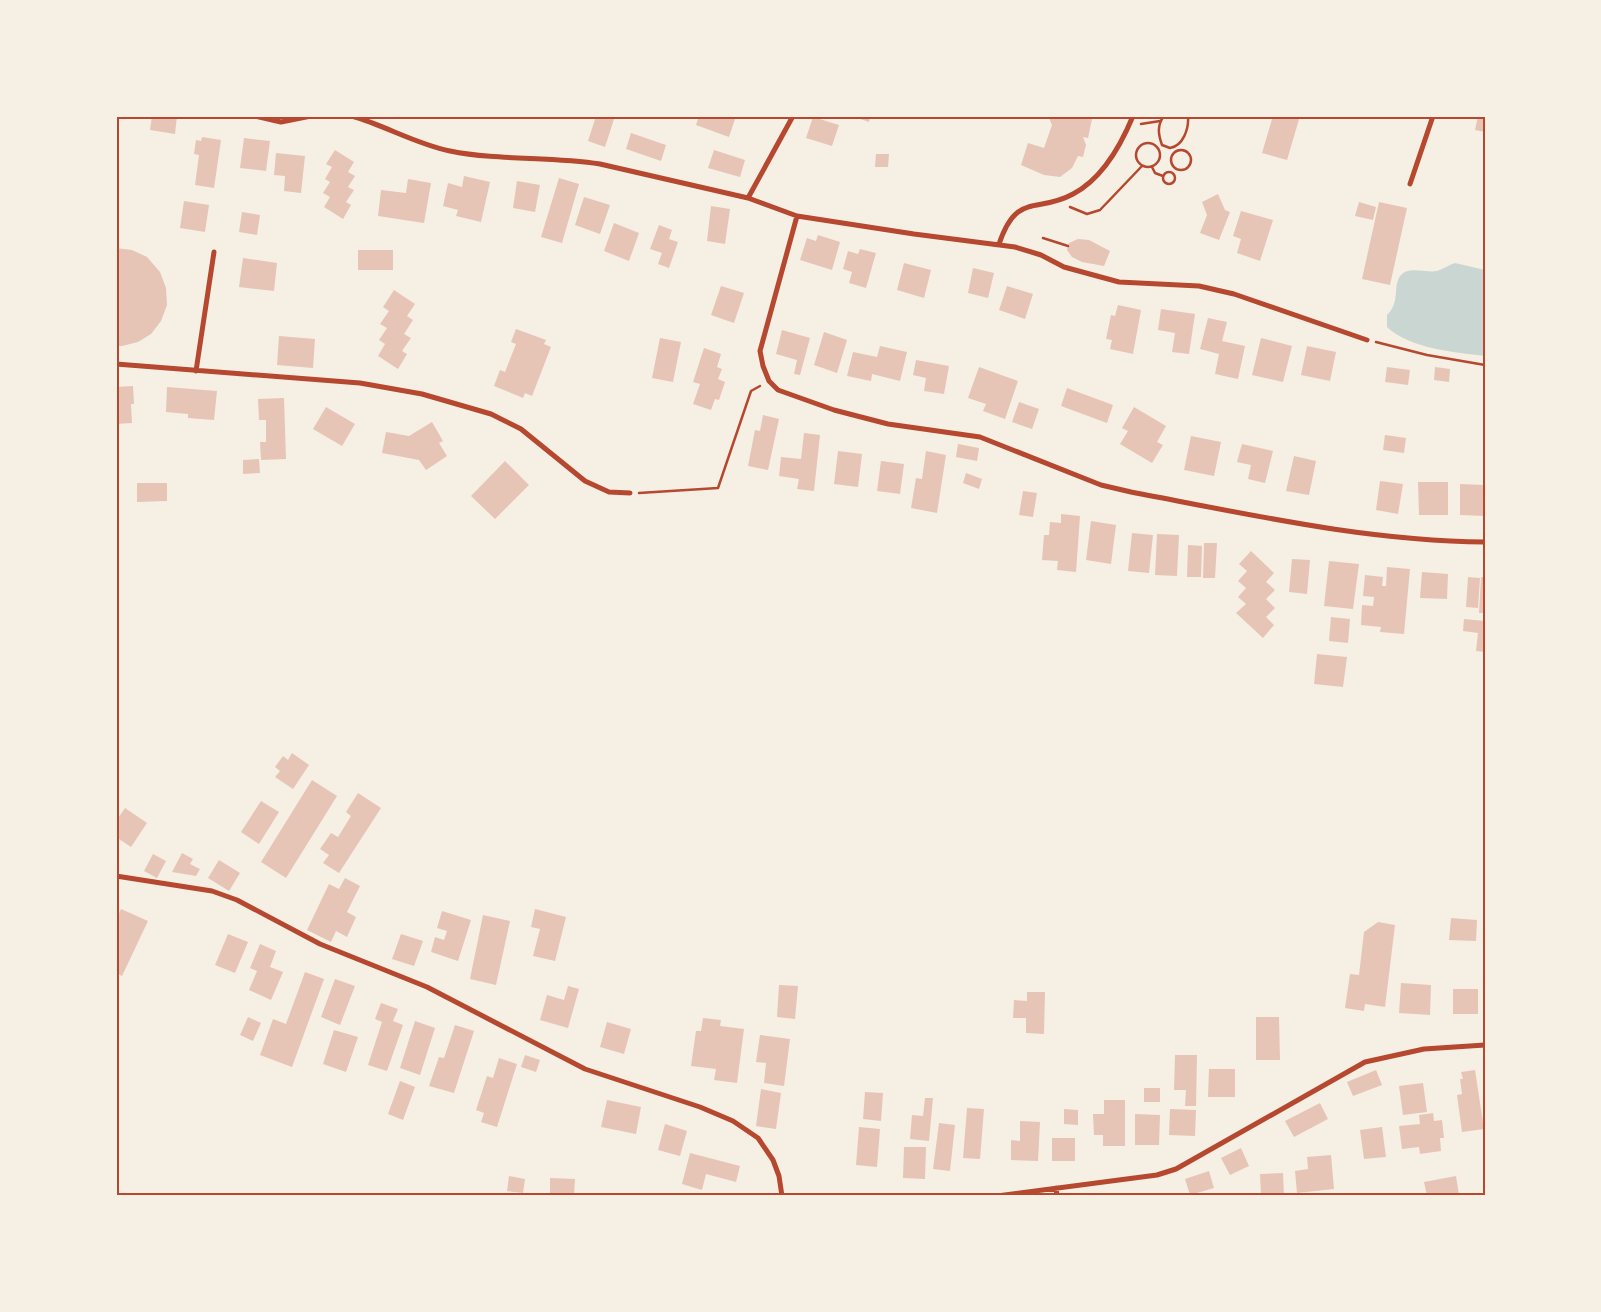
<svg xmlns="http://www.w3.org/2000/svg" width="1601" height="1312" font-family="Spectral,serif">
<rect width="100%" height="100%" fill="#f6efe4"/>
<path fill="#c9d6d2" d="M1455,263L1485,270V356C1454,352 1411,349 1387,327V315C1401,302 1392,285 1401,275C1409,266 1426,273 1437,271C1443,269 1449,265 1455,263Z"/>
<path fill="#e6c5b7" d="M152,116H177L175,134L150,130Z
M596,116L614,119L605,147L588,141Z
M699,116H736L729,137L696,125Z
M852,116H870L869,122Z
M1048,116H1084L1092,119L1088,138L1083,137L1086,145L1083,157L1078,156L1072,168L1060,177L1044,175L1021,165L1028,143L1044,148L1052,125Z
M1273,116H1300L1287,160L1262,153Z
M1478,116H1485V132L1475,130Z
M813,117L839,125L832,146L806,138Z
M631,133L666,145L661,161L626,149Z
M202,137L221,140L214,188L195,185L199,155L194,154L196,140L201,141Z
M244,138L270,141L266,171L240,168Z
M335,150L354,162L348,172L355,176L348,187L354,190L346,202L351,205L343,219L324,207L330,197L323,193L330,182L325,179L332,167L326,164Z
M714,150L745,160L740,177L708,168Z
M276,153L305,156L301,193L284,191L285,176L274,175Z
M876,154H889L888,167H875Z
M464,176L490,182L481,222L456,216L458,210L443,206L448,183L462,187Z
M559,178L579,184L562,243L541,237Z
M408,179L431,183L424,223L378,216L381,190L406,193Z
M517,181L540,185L535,212L513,208Z
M1218,194L1225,210L1230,212L1219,240L1200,233L1207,215L1202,202Z
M584,197L610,205L600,234L575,225Z
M184,201L209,205L205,232L180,228Z
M1359,202L1376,207L1373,220L1355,216Z
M1379,202L1407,208L1390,285L1362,279Z
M711,206L730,209L725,244L707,241Z
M1241,211L1273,220L1260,261L1237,253L1241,239L1233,236Z
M242,212L260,215L257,235L239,232Z
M614,223L639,233L629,261L604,251Z
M659,225L672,230L669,239L678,242L669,268L658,264L662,253L650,249Z
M818,235L840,242L832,270L800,260L807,238L816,241Z
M1078,239L1089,240L1110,251L1104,266L1082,262L1072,257L1067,250L1069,243Z
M116,248L132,250L147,257L160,272L166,288L167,305L161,321L151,334L138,342L122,346H116Z
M860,249L876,253L866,288L849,283L852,272L843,269L848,251L858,254Z
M358,250H393V270H358Z
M243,258L277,263L274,291L239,287Z
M904,263L931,270L924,298L897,290Z
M973,268L994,273L988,298L968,293Z
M721,286L744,293L734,323L711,315Z
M1007,286L1033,294L1025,319L999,310Z
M394,290L415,304L407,316L413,320L404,334L411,338L402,351L407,354L398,369L378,356L385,344L379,340L387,328L380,324L389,311L383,307Z
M1118,305L1141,310L1133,354L1110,349L1112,340L1106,339L1111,315L1115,316Z
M1161,309L1195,314L1189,354L1172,352L1175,333L1158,330Z
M1208,318L1227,322L1222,341L1245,346L1238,379L1215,374L1219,354L1200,349Z
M516,329L546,340L544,344L551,347L532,396L525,393L523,398L494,386L500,370L505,372L516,344L511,342Z
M782,330L810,338L800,375L794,374L797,360L776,354Z
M824,332L847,340L837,373L814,365Z
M279,336L315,339L313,368L277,365Z
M660,338L681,342L673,382L652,378Z
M1261,338L1292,346L1283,382L1252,375Z
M880,346L907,352L900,381L872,374L871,381L847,376L853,352L877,357Z
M1307,346L1336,352L1330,381L1301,375Z
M704,348L721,354L717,367L722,369L718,379L725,382L719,400L715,399L711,410L693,404L700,384L693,382Z
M916,360L949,366L944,394L924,391L926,378L913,375Z
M979,367L1018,381L1005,419L983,411L986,404L968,398Z
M1387,367L1410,370L1408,385L1385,382Z
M1435,367L1450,369L1449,382L1434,380Z
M133,386L134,404H131L132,423L116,424V387Z
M167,387L217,391L214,420L188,418V414L166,412Z
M1067,388L1113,405L1107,423L1061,406Z
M284,398L286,459L261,460L260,442H266V420H259L258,399Z
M1019,402L1039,409L1032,429L1012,422Z
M326,407L355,424L342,446L313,429Z
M1134,407L1166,426L1157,442L1163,445L1152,463L1120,444L1128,431L1122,428Z
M763,415L779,419L768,470L748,466L755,430L760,431Z
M432,422L443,441L439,443L447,456L426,470L419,460L382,453L386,432L409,436Z
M804,433L820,435L814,491L797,489L799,479L779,476L781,457L801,459Z
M1385,435L1406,438L1404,453L1383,450Z
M1191,436L1221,442L1214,476L1184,470Z
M958,444L979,448L977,461L956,457Z
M1242,444L1273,451L1265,483L1248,479L1251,465L1237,462Z
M838,451L862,454L858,487L834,484Z
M926,451L946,455L937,513L911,508L916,478L922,479Z
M1294,456L1316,461L1309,495L1286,491Z
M259,459L260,473L243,474V460Z
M505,461L529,485L495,519L471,496Z
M881,461L904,464L900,494L877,491Z
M966,473L982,479L979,489L963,483Z
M1380,481L1403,484L1398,514L1376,510Z
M1418,482H1448V515H1419Z
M137,483H167V501L137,502Z
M1460,484L1485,485V516L1460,515Z
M1023,491L1037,493L1033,517L1019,515Z
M1061,514L1080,516L1076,572L1057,570L1058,561L1042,560L1044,535H1049L1050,522L1061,523Z
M1091,521L1116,525L1111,564L1086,560Z
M1132,533L1153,535L1149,573L1128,571Z
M1157,534L1179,535L1177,576L1155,575Z
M1204,543H1217L1215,578H1203Z
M1188,545L1202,546L1201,577H1187Z
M1251,551L1274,573L1266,582L1275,590L1266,599L1275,608L1266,617L1274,625L1263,638L1236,613L1246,604L1238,597L1246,588L1238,581L1247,571L1239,564Z
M1292,559L1310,560L1307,594L1289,592Z
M1329,561L1359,564L1353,609L1324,606Z
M1387,567L1410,569L1404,634L1380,632L1381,627L1361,625L1362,605L1373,606L1374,597L1363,596L1365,575L1383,577L1382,586H1386Z
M1422,572L1448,574L1447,599L1420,598Z
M1468,577L1480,578L1478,608L1466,607Z
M1481,577H1485V613H1479Z
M1331,617L1350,619L1348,643L1329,641Z
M1464,619L1485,621V652L1476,651L1478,633L1463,631Z
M1317,654L1347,657L1343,687L1314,684Z
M292,753L309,765L293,789L275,777L280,771L275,767L283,756L288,760Z
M312,780L337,796L286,878L261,862Z
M358,793L381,808L339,873L323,863L329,855L320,849L331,833L338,837L351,816L346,812Z
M261,801L279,812L259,844L241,832Z
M125,808L147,823L131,847L116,837V821Z
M182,853L193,859L190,864L200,869L196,876L172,872Z
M153,854L166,861L157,878L144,871Z
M219,860L240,873L229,891L208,878Z
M345,878L360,886L347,912L356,917L347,937L336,931L331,942L307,930L329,884L339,889Z
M121,909L148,921L122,976L116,973V919Z
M535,909L566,917L555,961L533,956L540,929L531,927Z
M442,911L471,920L458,961L431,952L435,937L444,940L447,931L437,928Z
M483,915L510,921L496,985L470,979Z
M1451,918L1477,920L1476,941L1449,940Z
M1378,922L1395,925L1385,1007L1365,1004L1364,1011L1345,1008L1350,974L1359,975L1364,932Z
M228,934L248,942L235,973L215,965Z
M401,934L423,941L414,966L392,959Z
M260,944L276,951L270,967L283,972L271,1000L249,990L257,971L250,968Z
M305,972L324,979L292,1067L260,1055L273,1019L286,1024Z
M335,979L355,986L340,1025L321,1017Z
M1401,983L1431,985L1430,1015L1399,1013Z
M779,985L798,986L795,1019L777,1017Z
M568,986L579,989L568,1028L540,1020L547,995L564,1000Z
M1453,989H1478V1014H1453Z
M1027,992H1045L1044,1034L1026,1033V1018H1013L1014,1000L1027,1001Z
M381,1003L398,1009L393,1021L403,1025L387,1071L368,1065L382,1022L375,1019Z
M248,1017L261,1023L253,1041L240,1035Z
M1256,1017H1279L1280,1060H1256Z
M703,1018L721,1020L720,1026L744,1029L737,1083L714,1080L716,1069L691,1066L696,1031H701Z
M415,1021L435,1028L420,1075L400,1068Z
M607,1022L631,1029L624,1054L600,1047Z
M455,1025L474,1031L454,1093L429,1086L439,1057L444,1058Z
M334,1030L358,1037L346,1072L323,1064Z
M760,1035L790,1039L784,1086L764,1083L766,1063L756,1062Z
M525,1055L540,1060L536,1072L521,1067Z
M1175,1055H1197L1196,1106H1185L1186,1090H1174Z
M499,1058L517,1064L497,1127L481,1122L484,1113L476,1110L487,1076L493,1078Z
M1209,1069H1235V1097H1208Z
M1376,1070L1382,1085L1353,1096L1347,1082Z
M1475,1070L1484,1129L1462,1132L1457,1095L1462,1094L1460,1079H1463L1461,1072Z
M400,1081L415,1087L403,1120L388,1114Z
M1423,1083L1427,1112L1403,1115L1399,1086Z
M1144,1088H1160V1102H1144Z
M761,1089L781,1093L776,1129L756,1126Z
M865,1092L883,1093L881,1121L863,1119Z
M925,1098H933L929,1141L910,1139L912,1115L923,1116Z
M607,1100L641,1107L636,1134L601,1127Z
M1104,1100H1125V1146H1103V1135H1094L1093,1114H1104Z
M1320,1103L1328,1119L1294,1137L1285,1121Z
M967,1108L984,1109L980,1159L963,1158Z
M1064,1109L1078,1110V1125L1064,1124Z
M1170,1109L1196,1110L1195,1136L1169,1135Z
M1433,1113L1434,1121L1442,1120L1444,1138H1440L1441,1151L1420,1154L1419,1147L1402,1149L1399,1126L1420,1124L1419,1115Z
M1135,1114L1160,1115L1159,1145H1135Z
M1020,1121L1040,1122L1038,1161L1011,1160V1140L1020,1141Z
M939,1123L955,1125L950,1171L933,1169Z
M665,1124L687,1131L680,1156L658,1150Z
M859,1127L880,1129L877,1167L856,1165Z
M1382,1127L1386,1157L1364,1159L1360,1130Z
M1052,1138H1075V1161H1052Z
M904,1147H926L925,1179L903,1178Z
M1241,1148L1249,1166L1230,1175L1221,1158Z
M690,1153L740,1166L736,1182L706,1174L702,1190L682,1184Z
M1331,1155L1334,1189L1297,1193L1295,1171L1308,1169L1307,1157Z
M1209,1171L1214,1188L1190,1195L1185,1179Z
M1283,1173L1284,1196H1261L1260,1174Z
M509,1176L525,1179L523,1193L507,1191Z
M1456,1176L1459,1195L1427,1196L1424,1182Z
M550,1178L575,1179L574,1196H550Z"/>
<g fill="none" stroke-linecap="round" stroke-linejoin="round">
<path stroke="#b5482f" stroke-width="2.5" d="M1164,116C1157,125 1158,134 1162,145L1170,148C1183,146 1189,129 1188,116
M1141,124L1160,121
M1136 155a12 12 0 1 1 24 0a12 12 0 1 1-24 0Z
M1171 160a10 10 0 1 1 20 0a10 10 0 1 1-20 0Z
M1152,167L1155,173L1163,176
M1163 178a6 6 0 1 1 12 0a6 6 0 1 1-12 0Z
M1070,207L1087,214L1100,210L1142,166
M1043,238L1068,246
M1376,342L1427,355L1485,365
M639,493L718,488L751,391L760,386"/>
<path stroke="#b5482f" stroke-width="5" d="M255,116L281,122L311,116
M352,116C386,126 416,144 450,151C499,161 551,156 600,164L748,198L797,216L914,234L1015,247L1041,255L1064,267L1119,282L1199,286L1234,294L1367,340
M1410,184L1433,116
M748,198L793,116
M797,216L760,351L763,366L769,381L778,390L834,410L888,424L980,437L1101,485L1131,492C1248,514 1365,541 1485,542
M999,244C1017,191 1037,214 1073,194C1102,179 1121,145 1133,116
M116,364L360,383L422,394L491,414L521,429L585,481L609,492L630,493
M196,371L214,252
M116,876L212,891L237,900L320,944L427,987L585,1069L700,1107L733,1121L758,1138L773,1160L779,1176L782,1196
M1056,1188L1057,1196
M997,1196L1157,1175L1176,1169L1365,1062L1424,1049L1485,1045"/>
</g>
<rect width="1601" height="1312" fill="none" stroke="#f6efe4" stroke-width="235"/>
<rect x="118" y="118" width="1366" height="1076" fill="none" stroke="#b5482f" stroke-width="2"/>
</svg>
